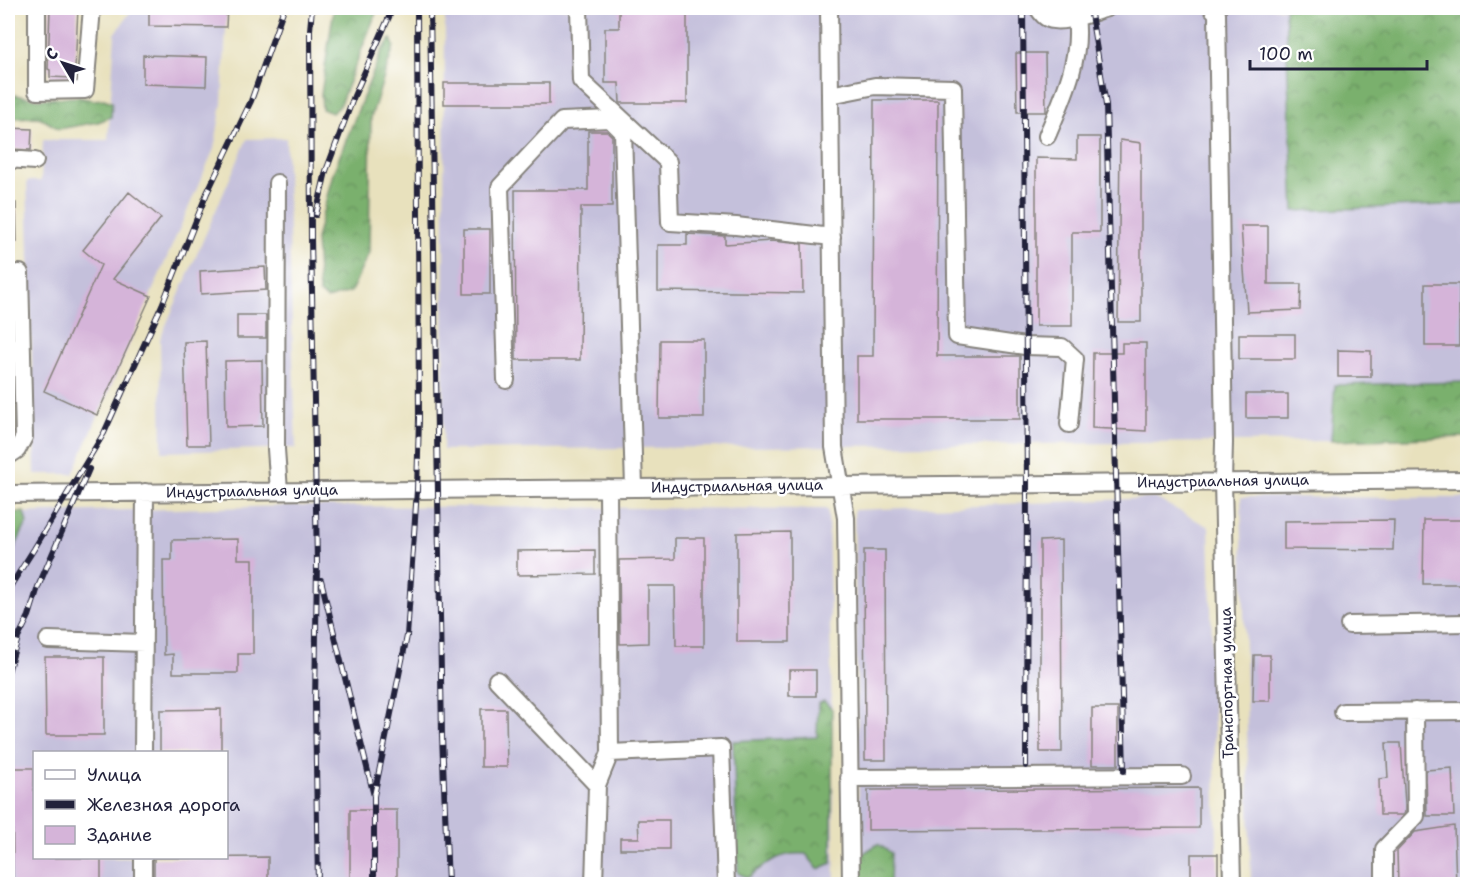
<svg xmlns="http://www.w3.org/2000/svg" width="1475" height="892" font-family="'Shantell Sans',sans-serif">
<defs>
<pattern id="forest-crowns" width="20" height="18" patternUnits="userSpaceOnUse" patternTransform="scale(1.5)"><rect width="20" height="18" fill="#7ab06d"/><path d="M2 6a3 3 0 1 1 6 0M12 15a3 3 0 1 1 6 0" fill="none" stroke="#648f5b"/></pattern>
</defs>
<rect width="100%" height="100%" fill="#fff"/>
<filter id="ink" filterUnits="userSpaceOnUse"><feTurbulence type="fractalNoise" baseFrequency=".0167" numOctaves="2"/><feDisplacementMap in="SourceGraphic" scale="12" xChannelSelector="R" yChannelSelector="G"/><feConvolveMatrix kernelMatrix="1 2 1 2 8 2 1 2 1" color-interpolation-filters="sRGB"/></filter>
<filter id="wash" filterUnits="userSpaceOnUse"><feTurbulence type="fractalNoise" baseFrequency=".008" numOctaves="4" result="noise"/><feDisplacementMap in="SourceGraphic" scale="24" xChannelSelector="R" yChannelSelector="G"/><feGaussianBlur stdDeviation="1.35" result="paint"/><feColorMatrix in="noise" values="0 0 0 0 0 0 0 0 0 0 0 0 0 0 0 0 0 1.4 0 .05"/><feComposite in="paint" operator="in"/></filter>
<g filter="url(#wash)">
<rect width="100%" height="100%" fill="#e8e1bd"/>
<path fill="#c4c0db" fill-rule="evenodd" d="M133,8H227L222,104L214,149L73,474H35L27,181H41L43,140H108L115,34Z
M445,8H1285L1294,211L1467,204V382L1335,385L1331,441L443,450Z
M286,138L296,448L162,452L160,339L247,139Z
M1241,497L1467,498V884H1251Z
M1155,498L1209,527L1218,884H860L854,510Z
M288,506L828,509L835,884H8V513ZM34,752H226V858H34Z"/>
<path fill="url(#forest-crowns)" stroke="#4e6954" stroke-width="1.5" d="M334,8H378L339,107L332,113L322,109L321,94Z
M1285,8H1467V204L1294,211Z
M391,39L394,46L371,117L369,252L351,292L327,299L319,293L316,239L333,173L382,50Z
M8,94L38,99L78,97L93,100L104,99L112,102L111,117L98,122L59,129L39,117L8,118Z
M1467,382V437L1331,441L1335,385Z
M24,512L27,523L13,551L8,554V513Z
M824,701L832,709V863L818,869L806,854C781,852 767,862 748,878L738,873L733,741L817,737L818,704Z
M878,844L891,853L890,884H860L859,856Z"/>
<g id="blocks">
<path fill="#d5b4d9" d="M50,8H78L75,70H73L72,78L50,77V70L48,69Z
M149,8H227L226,27L149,26Z
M619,8H687V103H620L619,83H605V28H619Z
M1016,53H1045L1046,112H1017Z
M143,55L207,57L206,86L143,84Z
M444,83H549V104H444Z
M874,100H938L937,356H1020V419H857V356H873Z
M8,128L32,129L31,150L8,149Z
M588,131H607L612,136V207H581L580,360H516L515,190H588Z
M1077,137H1100V232H1072V326H1036V158L1077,159Z
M1120,140L1141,143V322H1118Z
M129,192L161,218L113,279L151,296L97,415L44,391L101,265L83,250Z
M8,203H16L17,242L8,243Z
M1241,226H1268V284H1301L1300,310L1247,312Z
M464,229H490V294H464Z
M687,234L725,236V244L772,241L802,244L803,293L658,291V245H687Z
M265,267L266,290L201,294L200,271Z
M1425,284H1459V346H1425Z
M8,298H10L11,335H8Z
M237,315H266V338H237Z
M1239,334H1295V359H1239Z
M660,340H704V418H659Z
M206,341L209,445H187L184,342Z
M1122,343H1146V431L1092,428L1093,353H1122Z
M1338,350L1371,351V377H1338Z
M262,360L263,426L226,427L225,361Z
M8,394L12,395L13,433H8Z
M1246,394H1288V418H1246Z
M1394,520L1393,550L1284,549V521Z
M1424,520H1467V584H1423Z
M790,532V642H737V533Z
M675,538H704V646H676L675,586H648V643L620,644L619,560L675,559Z
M238,539V559H253V654H238V673H173V654L164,655L163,560H172V540Z
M1061,540L1062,752H1040V541Z
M595,550V574L517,575V551Z
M864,550H885L886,760H865Z
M1254,655H1270V701H1253Z
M45,657H104V735H46Z
M789,670H816V696H789Z
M1092,708H1118V765H1092Z
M221,709V753H160V710Z
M481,709H506L507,767H481Z
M1386,743H1401L1405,804V812L1402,815H1380L1379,779L1388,778Z
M12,768H34V858H101V885H13Z
M1452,768L1454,816H1427L1426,770Z
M1199,788V828L868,830V790Z
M350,810H397V885H350Z
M638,820H669V849H620V838H639Z
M1454,826L1456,885H1398L1397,851L1415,832Z
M1191,854H1218V885H1191Z
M268,857V885H154V858Z"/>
</g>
</g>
<g filter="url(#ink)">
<use href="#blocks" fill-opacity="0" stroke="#85827c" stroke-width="1.5"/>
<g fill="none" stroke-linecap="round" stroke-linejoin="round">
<g stroke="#85827c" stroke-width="20">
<path id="minor" d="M37,8V91L85,90L92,8
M579,8L581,81L668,162L670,222L736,226L832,237
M829,8L834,447L846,518L851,884
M1038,8C1040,11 1043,16 1047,18C1060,26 1093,12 1107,8
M1212,8L1217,13L1224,443L1223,481L1232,884
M830,95L875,86L953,88L957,336L1025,346L1062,347L1075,359L1069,424
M1047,136C1062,100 1082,59 1076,18
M8,159L35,161
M277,183L276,449L279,491
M8,274L20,273L24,437L17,450L8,456
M506,380L500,187L562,121L610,119L623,132L634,487
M8,494L1468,480
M1349,625L1468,623
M48,640L144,643
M497,680L597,785
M1343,712L1468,711
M143,752L145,492
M610,753L721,748L726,884
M849,778L1182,776
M143,884V858
M594,884L597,785L610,753L608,488
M1384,884V849L1416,816L1415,711"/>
</g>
<use href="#minor" stroke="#fff" stroke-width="16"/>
<g stroke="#22223b" stroke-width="6">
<path id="rail" d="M312,8L310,30L311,238L317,563L315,704L318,884
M430,8L442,736L448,884
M1023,8L1027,483L1026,766
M1090,8L1106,105L1124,771
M316,215L326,171L354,96L393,8
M321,580L374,796V884
M8,590L34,549L104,433L162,305L207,193L251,101L284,8
M8,672L18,638L29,616L38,587L89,469
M374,796L407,636L417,490L419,418L417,8"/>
</g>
<use href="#rail" stroke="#fff" stroke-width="4" stroke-dasharray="11" stroke-linecap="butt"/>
</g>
</g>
<g text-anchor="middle" stroke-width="5" stroke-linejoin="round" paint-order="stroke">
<g font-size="15" fill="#22223b" stroke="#fff">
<text transform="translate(1223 481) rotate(-1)" y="5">Индустриальная улица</text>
<text transform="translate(737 486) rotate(-1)" y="5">Индустриальная улица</text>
<text transform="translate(252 491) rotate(-1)" y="5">Индустриальная улица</text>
<text transform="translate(1227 683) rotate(-91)" y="5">Транспортная улица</text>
</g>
</g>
<rect width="1475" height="892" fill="none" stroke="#fff" stroke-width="30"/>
<rect x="33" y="751" width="195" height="108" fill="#ffffff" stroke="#a7a7b1" stroke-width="1.5"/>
<rect x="45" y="770" width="30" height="9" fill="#ffffff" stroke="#a7a7b1" stroke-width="1.5"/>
<text x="87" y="781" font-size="18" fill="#22223b">Улица</text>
<rect x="45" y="800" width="30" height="9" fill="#22223b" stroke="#a7a7b1" stroke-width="1.5"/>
<text x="87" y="811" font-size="18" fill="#22223b">Железная дорога</text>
<rect x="45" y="826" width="30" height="18" fill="#d5b4d9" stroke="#a7a7b1" stroke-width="1.5"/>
<text x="87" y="841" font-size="18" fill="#22223b">Здание</text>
<g transform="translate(63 63) rotate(309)" stroke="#ffffff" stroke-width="4.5" paint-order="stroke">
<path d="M0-4.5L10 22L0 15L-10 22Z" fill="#22223b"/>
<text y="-9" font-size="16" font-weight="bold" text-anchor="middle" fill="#22223b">С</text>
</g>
<path d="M1250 60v9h177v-9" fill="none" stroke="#22223b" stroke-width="3"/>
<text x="1259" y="60" font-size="18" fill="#22223b" stroke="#ffffff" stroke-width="4.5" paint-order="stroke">100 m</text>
</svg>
